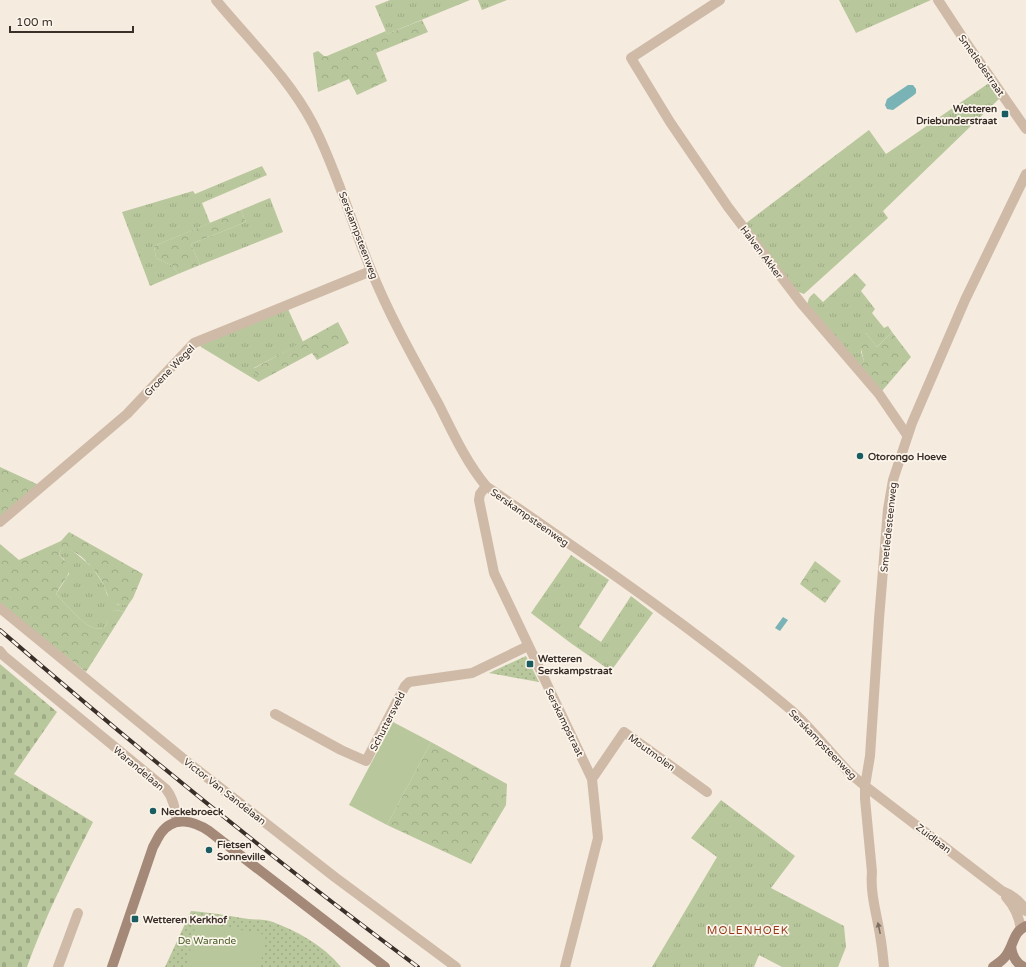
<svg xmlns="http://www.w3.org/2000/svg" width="1026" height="967" font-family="'Varela Round',sans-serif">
<defs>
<pattern id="grass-tufts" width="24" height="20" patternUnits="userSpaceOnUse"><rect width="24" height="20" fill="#b8c79c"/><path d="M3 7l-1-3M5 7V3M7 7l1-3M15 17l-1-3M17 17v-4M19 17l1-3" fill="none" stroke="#9fab86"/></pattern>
<pattern id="forest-crowns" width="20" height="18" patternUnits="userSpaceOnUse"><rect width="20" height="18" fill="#b8c79c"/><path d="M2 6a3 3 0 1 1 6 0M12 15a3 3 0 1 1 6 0" fill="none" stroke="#9fab86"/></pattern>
<pattern id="cemetery-stones" width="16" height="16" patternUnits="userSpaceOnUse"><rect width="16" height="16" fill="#b8c79c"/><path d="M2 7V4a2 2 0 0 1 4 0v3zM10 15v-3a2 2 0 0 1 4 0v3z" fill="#9fab86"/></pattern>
<pattern id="park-dots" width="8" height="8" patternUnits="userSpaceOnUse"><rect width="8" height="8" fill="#b8c79c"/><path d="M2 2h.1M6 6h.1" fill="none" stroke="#9fab86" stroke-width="1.8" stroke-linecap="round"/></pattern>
</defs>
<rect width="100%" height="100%" fill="#f5ebde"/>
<path fill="url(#grass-tufts)" d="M390,0H470L387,34L375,6Z
M478,0H507L482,10Z
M839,0H931L856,33Z
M989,83L1000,98L883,211L888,218L804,294L796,291L745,224L869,130L886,154Z
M262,166L267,175L202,203L210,223L154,246L156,258L173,266L178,274L150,286L122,212L193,191L195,194Z
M270,198L283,232L200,265L191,244L246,222L241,210Z
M855,273L866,285L861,291L875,309L872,313L884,328L888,326L892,332L877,347L866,333L861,352L864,361L860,366L807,305L809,298L814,293L823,302Z
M287,307L303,342L254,368L260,381L259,382L201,347L199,343Z
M66,548L73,551L92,567L104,585L107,595L118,605H128L124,612L116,610L111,612L107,623L104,628C99,628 95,629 91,627C82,623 64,602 56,594L69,574L64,559L59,555L61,549Z
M571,555L609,580L579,627L601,642L631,596L653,613L611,671L572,644L531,613Z
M721,800L795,856L771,888L844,926L846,947L838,967H782L759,955L754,967H652L717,857L691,838Z"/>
<path fill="url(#forest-crowns)" d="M422,20L428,32L376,53L387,81L357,95L349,79L318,92L313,53L318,51L324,56H327L386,31L387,34Z
M241,210L246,222L191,244L200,265L178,274L173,266L156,258L154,246Z
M338,322L349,343L317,360L312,353L260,381L253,369Z
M892,332L911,357L882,391L860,366L864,361C861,351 859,341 866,333L877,347Z
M0,467L39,485L0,519Z
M69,532L143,574L133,598L128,605C123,605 118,606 113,602C107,597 106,590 103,583C96,571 77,546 61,549L59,555C79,572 64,577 56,594C64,602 82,623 91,627C95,629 99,628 104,628L107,623L110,612L116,610L124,612L86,672L0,604V544L19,560L61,541Z
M815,561L841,581L825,603L800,584Z
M431,742L507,784L506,805L471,864L387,825Z"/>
<path fill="url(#cemetery-stones)" d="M0,664L57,712L14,774L93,822C69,869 45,917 27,967H0Z"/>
<path fill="url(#park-dots)" d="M526,656L539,682L489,673Z
M191,911C202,912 213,913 224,915C232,916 240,918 248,919C256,920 262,919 270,921C296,930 323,945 341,967H165Z"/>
<path fill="#b8c79c" d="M393,722L431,742L387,825L349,805Z
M196,921L266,935L260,967H187Z"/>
<path fill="#79b3b6" d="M908,85H913L916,89V93L914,95L893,110L887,109L885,105L887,99Z
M783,617L788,620L780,631L775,628Z"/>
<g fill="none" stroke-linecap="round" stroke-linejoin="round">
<path stroke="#cfbaa8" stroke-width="10" d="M720,0L631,58L670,122L728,207L801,303L879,394L907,435
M938,0L965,41L1026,129
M486,486L480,494L479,500L494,573L592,779L598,838L565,967
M0,522L127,414L194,343L371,271
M0,608L190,764L336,878L456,967
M0,651L4,656L166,789C174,799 175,810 177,822
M275,714L341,750L366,761L405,686L409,682L472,673L528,646
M592,779L624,732L707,792
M865,786V799L872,872C870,894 877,915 880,935C882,946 883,956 884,967
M58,967L78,913"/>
<path stroke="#cfbaa8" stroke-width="10" d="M216,0C249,40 289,78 313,124C337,171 351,222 371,270C390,317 415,361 439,405C453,433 466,462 486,486C590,558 695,629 791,710C811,728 827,749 845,768C851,775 858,780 865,786L1002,891C1012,895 1021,902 1026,911
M865,786L870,756L879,619L888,509L893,480L912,423L965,300L1026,174
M1006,897C1015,907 1019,916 1021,929"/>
<path stroke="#a48979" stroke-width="10" d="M1011,946C1012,955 1015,963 1024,967
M112,967L153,847C156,842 158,837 161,833C174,815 194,821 209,831L385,967
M993,967C998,963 1004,960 1007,954C1014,944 1013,932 1026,926"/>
<g stroke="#3b2f29" stroke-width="4">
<path id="rail" d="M0,630C135,747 274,860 418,967"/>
</g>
<use href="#rail" stroke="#fcf5eb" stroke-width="2.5" stroke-dasharray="8" stroke-linecap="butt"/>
</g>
<defs><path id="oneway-solid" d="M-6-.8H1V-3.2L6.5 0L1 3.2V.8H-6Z"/></defs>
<use fill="#7e6e62" href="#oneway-solid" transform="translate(879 928) rotate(-102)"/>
<g fill="#195d62" stroke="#fcf5eb" stroke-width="1.5">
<rect x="1001" y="110" width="8" height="8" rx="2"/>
<circle cx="860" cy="456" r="4"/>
<rect x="526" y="660" width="8" height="8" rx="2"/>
<circle cx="153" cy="811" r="4"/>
<circle cx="209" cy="850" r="4"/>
<rect x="131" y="915" width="8" height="8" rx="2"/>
</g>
<g text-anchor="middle" stroke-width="3.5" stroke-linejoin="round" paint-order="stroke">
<g font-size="10" fill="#3b2f29" stroke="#fcf5eb">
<text transform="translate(982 65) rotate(55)" y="4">Smetledestraat</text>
<text transform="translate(359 235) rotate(69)" y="4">Serskampsteenweg</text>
<text transform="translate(762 252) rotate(53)" y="4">Halven Akker</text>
<text transform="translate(169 370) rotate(-46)" y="4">Groene Wegel</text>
<text transform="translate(530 517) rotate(35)" y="4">Serskampsteenweg</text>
<text transform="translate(888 527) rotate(-84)" y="4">Smetledesteenweg</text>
<text transform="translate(387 721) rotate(-63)" y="4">Schuttersveld</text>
<text transform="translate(565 722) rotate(64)" y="4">Serskampstraat</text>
<text transform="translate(823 744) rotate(46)" y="4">Serskampsteenweg</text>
<text transform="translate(652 752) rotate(36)" y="4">Moutmolen</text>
<text transform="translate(139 768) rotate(40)" y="4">Warandelaan</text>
<text transform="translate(225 791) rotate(38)" y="4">Victor Van Sandelaan</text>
<text transform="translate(934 838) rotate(38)" y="4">Zuidlaan</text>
</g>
<g font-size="10" font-weight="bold" fill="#3b2f29" stroke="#fcf5eb" text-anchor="start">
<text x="997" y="112" text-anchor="end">Wetteren<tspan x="997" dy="12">Driebunderstraat</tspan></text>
<text x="868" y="460">Otorongo Hoeve</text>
<text x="538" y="662">Wetteren<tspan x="538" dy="12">Serskampstraat</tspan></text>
<text x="161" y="815">Neckebroeck</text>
<text x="217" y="848">Fietsen<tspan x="217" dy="12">Sonneville</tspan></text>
<text x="143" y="923">Wetteren Kerkhof</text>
</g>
<g font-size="10" fill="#495d29" stroke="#fcf5eb">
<text x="207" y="944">De Warande</text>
</g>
<g font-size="11" letter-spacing="1" fill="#943718" stroke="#fcf5eb">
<text x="748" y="934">MOLENHOEK</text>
</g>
</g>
<path d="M10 26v6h123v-6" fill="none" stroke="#3b2f29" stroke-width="2"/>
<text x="16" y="26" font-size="12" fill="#3b2f29" stroke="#fcf5eb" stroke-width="3" paint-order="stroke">100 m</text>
</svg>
